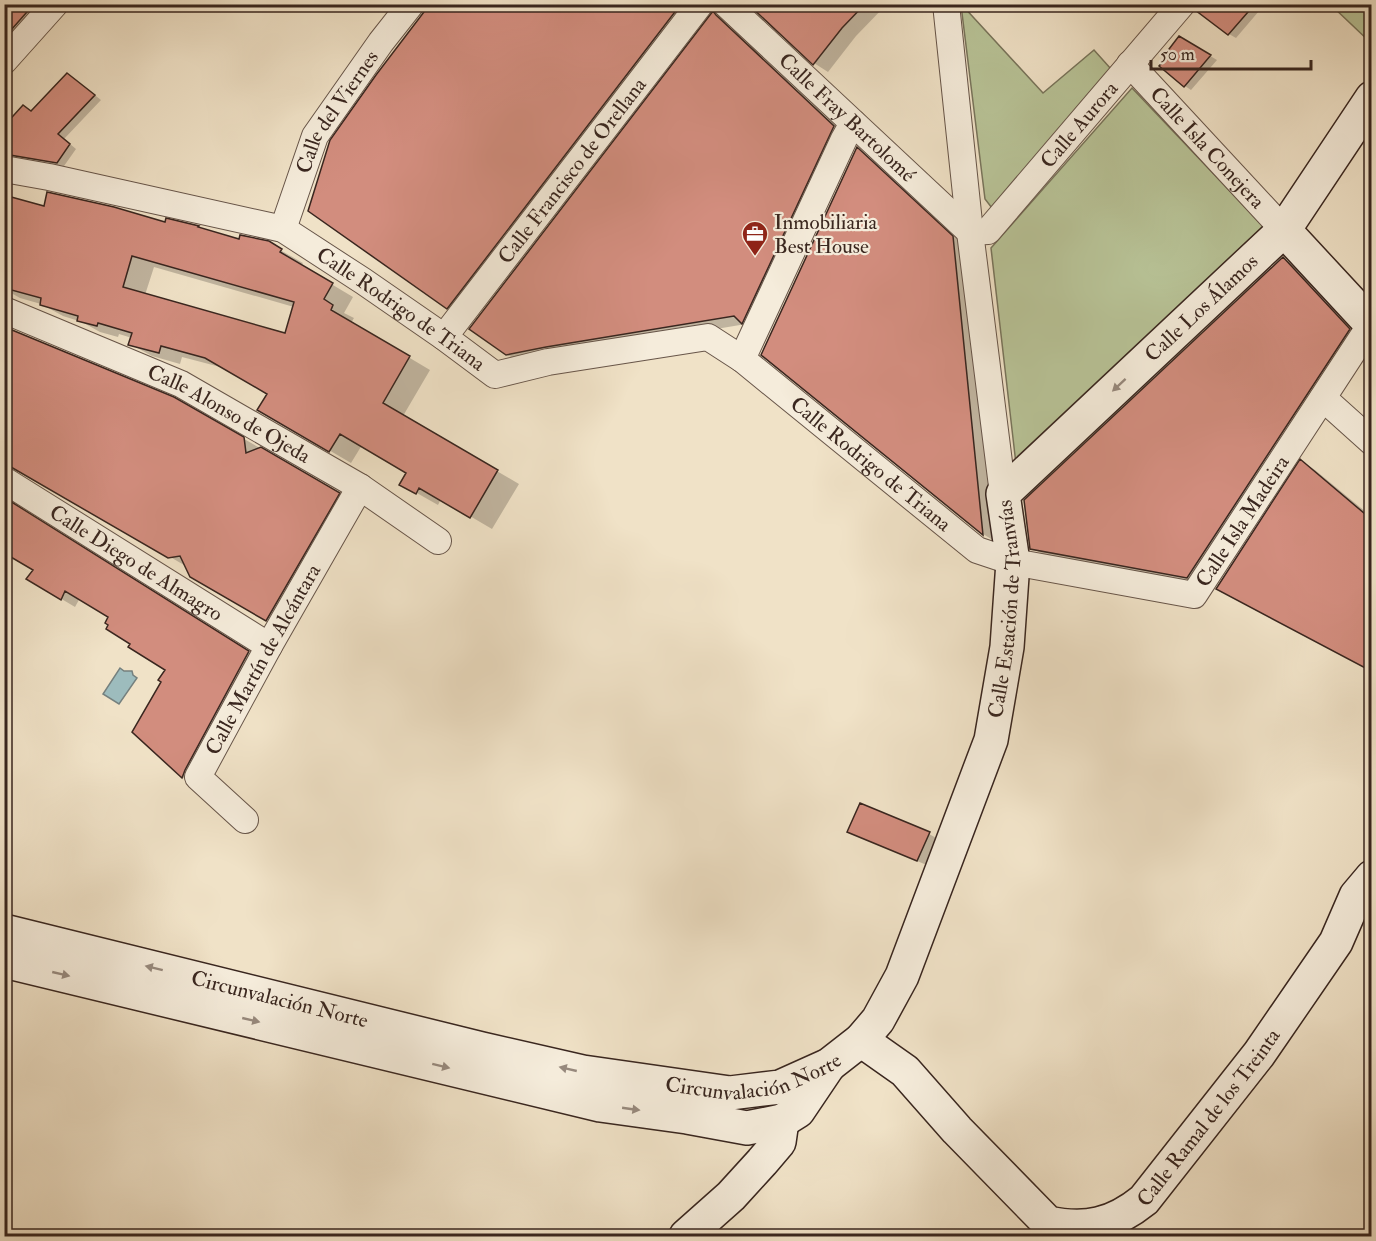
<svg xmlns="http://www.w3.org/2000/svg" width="1376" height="1241" font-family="'IM FELL Double Pica',serif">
<rect width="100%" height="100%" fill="#f0e2c7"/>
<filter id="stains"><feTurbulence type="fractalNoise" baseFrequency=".00333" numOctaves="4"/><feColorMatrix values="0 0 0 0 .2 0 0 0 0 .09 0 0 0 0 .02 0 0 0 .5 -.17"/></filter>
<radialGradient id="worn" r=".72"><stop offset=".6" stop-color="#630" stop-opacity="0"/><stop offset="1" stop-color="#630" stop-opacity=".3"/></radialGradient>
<path fill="#b8c397" stroke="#78745b" stroke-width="1.5" d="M961,5H962L1043,93L1094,50L1111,69L992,208L985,199Z
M1331,5H1371V43Z
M1132,88L1266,229L1016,464L991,248Z"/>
<path fill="#9dbcbd" stroke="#75807e" stroke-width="1.5" d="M120,668L124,671H132L133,675L137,678L119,704L103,694Z"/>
<path fill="#0003" fill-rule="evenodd" d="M4,4H45L4,49Z
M432,4H701L462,316L448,307Z
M751,4H887L856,36L828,72L814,63Z
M1208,4H1265L1236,38L1229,34Z
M713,13L728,21L848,135L746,324L561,355L521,363L506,354Z
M1180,38L1217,60L1191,90L1185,86L1172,55Z
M68,74L101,100L64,139L76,149L64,166L12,158L4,153L32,112Z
M858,149L872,157L967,246L996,542L983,534L762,354Z
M45,208L166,223L240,241L268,243L303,263L301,266L353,297L344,313L354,318L351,323L430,370L403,416L519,484L492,529L441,499L438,505L401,484L408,472L362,445L351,463L259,409L269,393L228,369L182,357L180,364L152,356L130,344L132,338L119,334L118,337L100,332L82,322L63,316L41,304L20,298L4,289V248ZM154,267L294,307L286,334L145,295Z
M1283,258L1298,267L1364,338L1202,586L1046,556L1032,548Z
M4,326L8,330L174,399L258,447V450L261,449L353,502L281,627L191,576L186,565H184L27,474L19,472L12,474L4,482Z
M1301,461L1315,470L1372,517V670L1232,596Z
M4,496L10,503L262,661L196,785L182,777L134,732L163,682L167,670L132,644L110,617L80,598L75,607L28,579L35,569L4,551Z
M861,805L929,834L940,840L929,866L860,837Z"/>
<path fill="#d28d7e" stroke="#39261f" stroke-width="1.5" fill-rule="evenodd" d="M4,4H34L4,38Z
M430,4H681L447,309L308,211L330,140L376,75Z
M748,4H865L842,28L813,65Z
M1197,4H1255L1228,35L1195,10Z
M713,11L716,15L834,126L742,324L734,316L546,347L506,355L469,329Z
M1179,36L1211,55L1184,87L1159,66L1170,55L1166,53Z
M67,73L95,95L58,134L70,144L57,163L4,154V126L23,105L31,111Z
M857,147L953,236L983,535L761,355Z
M47,192L114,207L165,222L166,218L199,226L198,227L239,239L240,235L269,241L282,249L280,252L333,283L324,299L333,305L331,310L410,356L383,403L498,470L470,518L419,488L416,494L399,485L406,473L340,434L329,452L257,410L267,394L205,358L161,346L159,353L128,345L132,333L98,323L97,326L77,321L78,316L40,305L41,298L4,288V195L44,206ZM132,256L294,302L285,333L123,287Z
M1283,257L1350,329L1187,578L1030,549L1024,500Z
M12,330L174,397L244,437L246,453L261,447L340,493L266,621L190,577L180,556L168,558L4,463V342Z
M1300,459L1371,519V671L1216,589Z
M10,501L249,651L185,770L182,778L132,732L161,682L158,680L165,670L128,647L130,644L106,629L108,625L105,623L108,617L65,591L61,600L26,579L33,570L4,553V509Z
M860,803L930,832L917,861L847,832Z"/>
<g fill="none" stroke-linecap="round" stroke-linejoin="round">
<g stroke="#675549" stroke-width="28">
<g id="street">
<path id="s1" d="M726,4L970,232L988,231L1182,4"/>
<path d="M946,4L970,232L1003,494"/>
<path d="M4,61L55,4"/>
<path id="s2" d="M1130,64L1284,230"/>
<path id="s3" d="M4,169L49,177L283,229L363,281L444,337L495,375L548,362L708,337L742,359L977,550L1013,562L1194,595L1371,324"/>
<path id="s4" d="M283,229L315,136L381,42L411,4"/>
<path id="s5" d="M4,310L181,384L360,487L438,541"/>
<path id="s6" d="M444,337L700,4"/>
<path d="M742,359L844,139L853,123"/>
<path d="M1323,398L1372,442"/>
<path id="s7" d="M4,480L269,646"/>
<path id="s8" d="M245,820L198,777L269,646L360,487"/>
</g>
</g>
<g stroke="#39261f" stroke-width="36">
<g id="secondary">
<path d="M1284,230L1372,325"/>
<path id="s9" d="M4,931L482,1049L583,1072L730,1093L780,1087L829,1065L861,1040L878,1020L902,976L991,740L1007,647L1013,562L1003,494L1284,230L1372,98"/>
<path d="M4,961L600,1105L687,1117L747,1128L782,1121L798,1111L829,1065"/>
<path id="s10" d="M861,1040L905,1071L957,1130L1048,1223C1086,1231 1113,1225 1144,1200L1259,1054L1336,942L1356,896L1372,877"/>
<path d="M686,1236L731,1196L762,1162L779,1142L782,1121"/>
</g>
</g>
<use href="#street" stroke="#f5ecdb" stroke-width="26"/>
<use href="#secondary" stroke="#f5ecdb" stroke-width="33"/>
</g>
<defs><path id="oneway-solid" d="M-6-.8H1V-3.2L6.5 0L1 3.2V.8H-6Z" transform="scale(1.5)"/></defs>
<g fill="#97897d">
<use href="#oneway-solid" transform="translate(1119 385) rotate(137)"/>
<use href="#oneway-solid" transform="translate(154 968) rotate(-166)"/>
<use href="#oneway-solid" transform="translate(61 974) rotate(13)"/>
<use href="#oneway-solid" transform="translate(251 1020) rotate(13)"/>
<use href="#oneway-solid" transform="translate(441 1066) rotate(14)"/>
<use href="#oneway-solid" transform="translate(568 1069) rotate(-167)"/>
<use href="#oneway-solid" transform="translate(631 1109) rotate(8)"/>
</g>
<defs>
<g id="office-pin" transform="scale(1.35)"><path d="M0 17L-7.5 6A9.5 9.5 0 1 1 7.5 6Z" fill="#8f2418" stroke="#f5ecdb"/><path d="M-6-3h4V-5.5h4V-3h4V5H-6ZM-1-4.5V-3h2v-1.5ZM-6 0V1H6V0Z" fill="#fff"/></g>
</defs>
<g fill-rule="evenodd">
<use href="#office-pin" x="755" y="234"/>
</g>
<g text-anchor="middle" stroke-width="4.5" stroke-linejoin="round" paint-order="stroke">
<g font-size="21" fill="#39261f" stroke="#f5ecdb">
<text dy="7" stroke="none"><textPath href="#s4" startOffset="130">Calle del Viernes</textPath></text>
<text dy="7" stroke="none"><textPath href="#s1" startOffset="166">Calle Fray Bartolomé</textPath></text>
<text dy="7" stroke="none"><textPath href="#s1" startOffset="492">Calle Aurora</textPath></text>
<text dy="7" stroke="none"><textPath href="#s2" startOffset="114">Calle Isla Conejera</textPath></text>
<text dy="7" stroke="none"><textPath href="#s6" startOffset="210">Calle Francisco de Orellana</textPath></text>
<text dy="7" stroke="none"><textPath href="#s9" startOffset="1738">Calle Los Álamos</textPath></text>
<text dy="7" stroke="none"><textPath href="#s3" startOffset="428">Calle Rodrigo de Triana</textPath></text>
<text dy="7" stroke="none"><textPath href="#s5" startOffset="248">Calle Alonso de Ojeda</textPath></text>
<text dy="7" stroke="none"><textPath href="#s3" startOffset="966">Calle Rodrigo de Triana</textPath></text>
<text dy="7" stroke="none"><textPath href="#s3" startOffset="1413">Calle Isla Madeira</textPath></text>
<text dy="7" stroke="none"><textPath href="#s7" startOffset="156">Calle Diego de Almagro</textPath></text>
<text dy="7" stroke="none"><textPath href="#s9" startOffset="1350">Calle Estación de Tranvías</textPath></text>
<text dy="7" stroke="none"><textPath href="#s8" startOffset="198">Calle Martín de Alcántara</textPath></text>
<text dy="7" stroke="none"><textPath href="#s9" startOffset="284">Circunvalación Norte</textPath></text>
<text dy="7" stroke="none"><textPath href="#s9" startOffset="770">Circunvalación Norte</textPath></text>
<text dy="7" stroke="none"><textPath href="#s10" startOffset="470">Calle Ramal de los Treinta</textPath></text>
</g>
<g font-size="21" fill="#39261f" stroke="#f5ecdb" text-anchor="start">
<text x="774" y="229">Inmobiliaria<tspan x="774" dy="24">Best House</tspan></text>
</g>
</g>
<rect width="1376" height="1241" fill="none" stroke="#f0e2c7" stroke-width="24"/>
<rect x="6" y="6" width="1364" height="1229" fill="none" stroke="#39261f" stroke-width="3"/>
<rect x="12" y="12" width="1352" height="1217" fill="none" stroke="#39261f" stroke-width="1.5"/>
<path d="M1151 60v9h160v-9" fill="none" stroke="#39261f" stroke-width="3"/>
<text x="1160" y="60" font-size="18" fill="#39261f" stroke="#f5ecdb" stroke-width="4.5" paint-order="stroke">50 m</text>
<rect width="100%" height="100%" filter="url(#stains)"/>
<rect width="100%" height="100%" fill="url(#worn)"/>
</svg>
